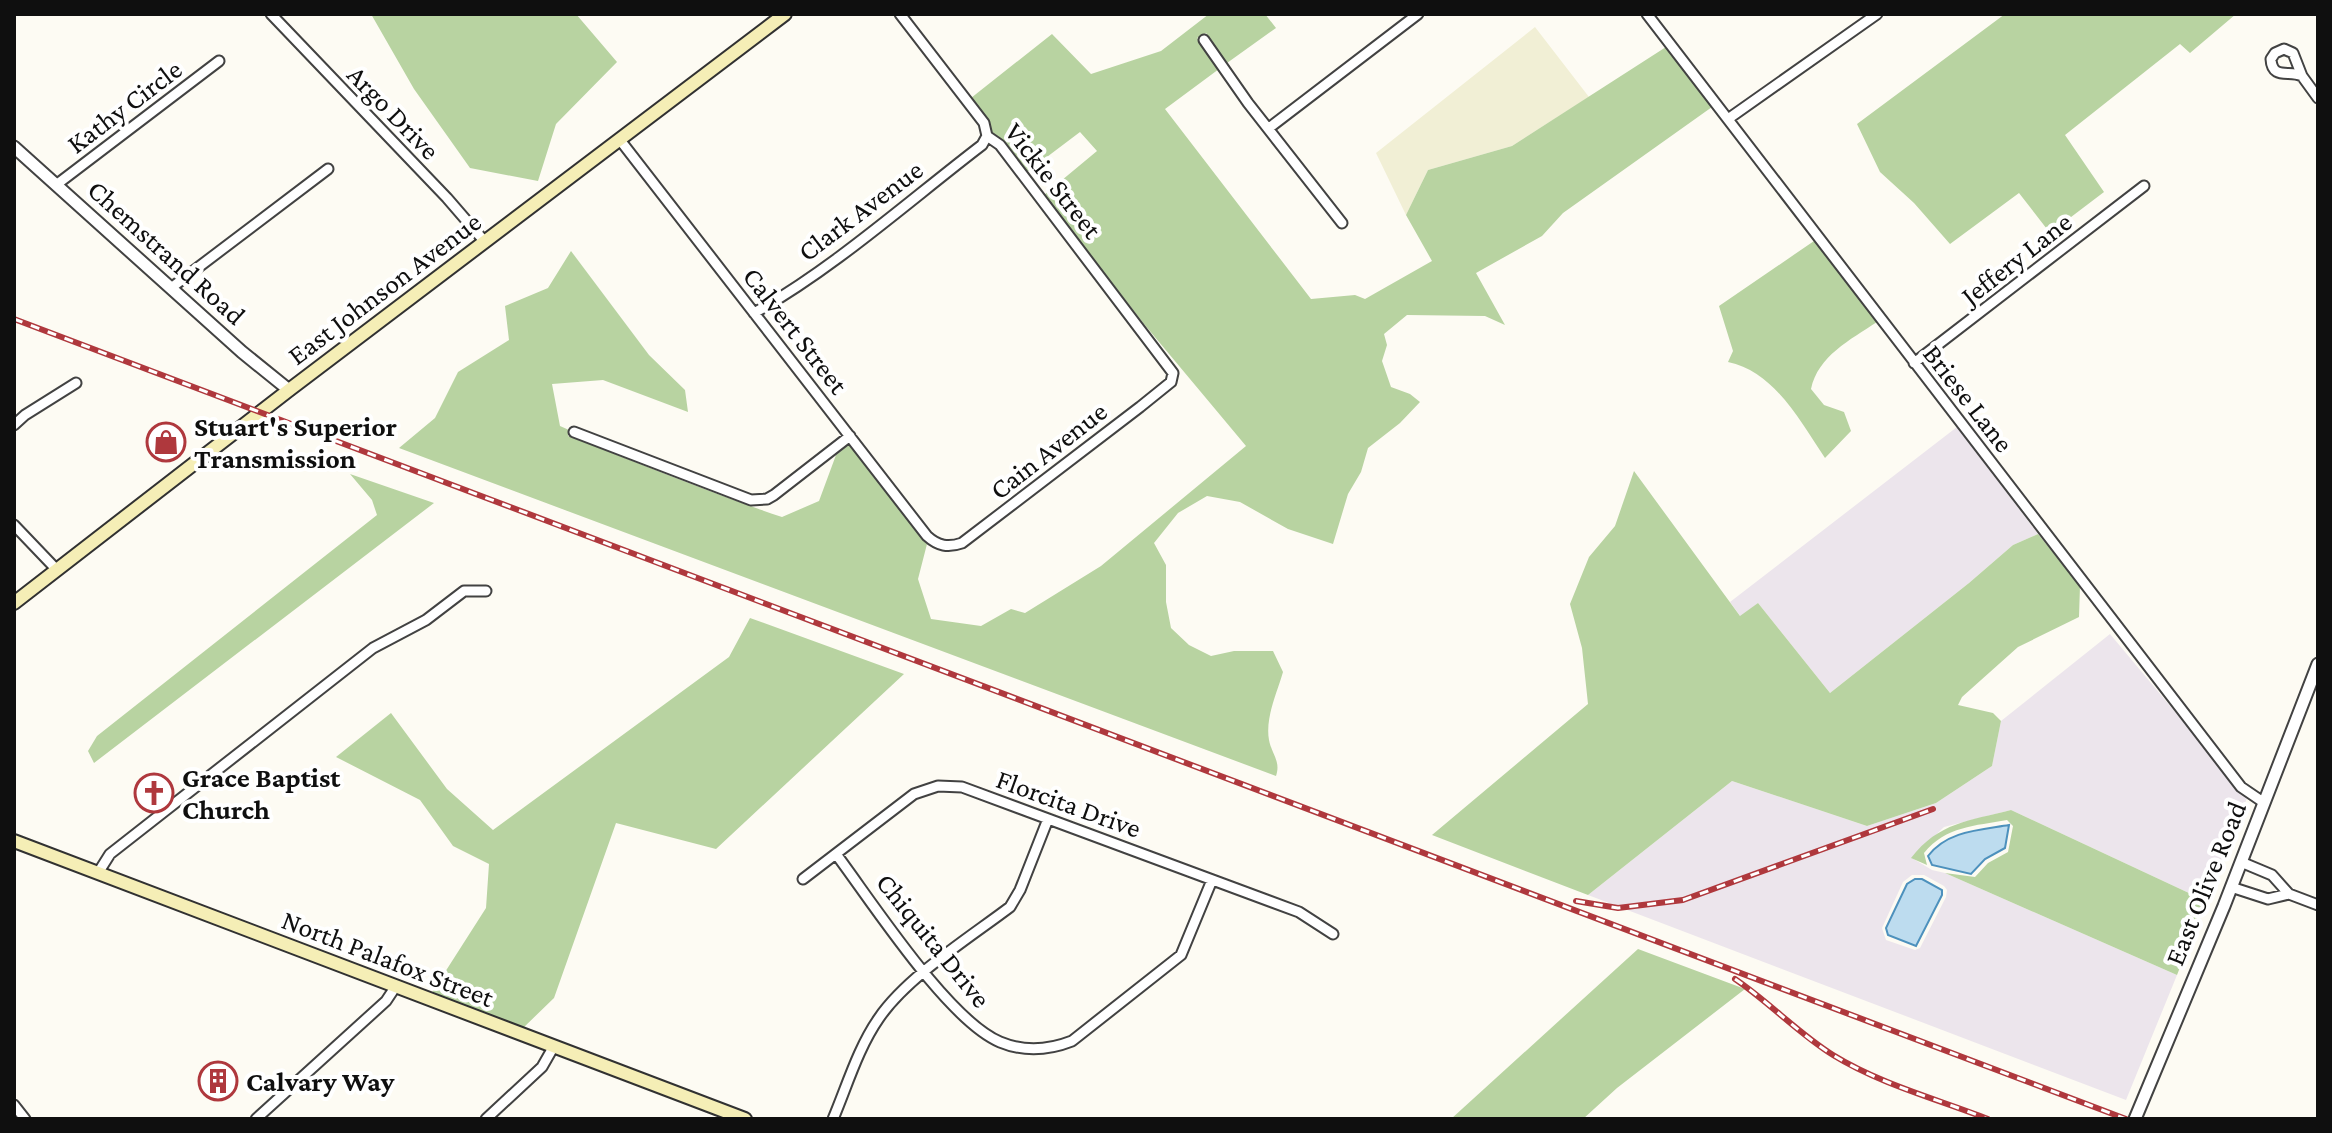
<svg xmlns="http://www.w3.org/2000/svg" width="2332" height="1133" font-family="'Crimson Pro',serif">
<rect width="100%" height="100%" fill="#fdfbf3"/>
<path fill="#ece5ec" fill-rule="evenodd" d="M1957,427L2038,534L2013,545L1969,583L1830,693L1758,603L1741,617L1730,602Z
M2110,634L2247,798L2206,901L2011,810L1944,827L1912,858L1932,870L1945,873L2177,975L2126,1100L1588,895L1732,781L1867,826L1936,803L1992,766L2001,721ZM1912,875H1924L1944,886L1947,890L1946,897L1920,948L1915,950L1886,940L1882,928L1903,882Z"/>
<path fill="#f1efd5" d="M1535,27L1589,97L1512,146L1428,170L1406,215L1376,153Z"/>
<path fill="#b8d3a1" d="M371,14H576L617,62L556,124L538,181L470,168L414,89Z
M1209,14H1265L1276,28L1227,63L1206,33L1197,38L1219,69L1165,109L1311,299L1355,295L1365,299L1432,261L1406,215L1428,170L1512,146L1666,47L1712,107L1563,213L1542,236L1476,273L1505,325L1485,316L1407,315L1384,334L1387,345L1382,361L1391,387L1410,394L1420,402L1400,423L1368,448L1361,472L1348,494L1333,544L1288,529L1240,502L1207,496L1178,513L1154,543L1166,565V602L1171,628L1189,645L1211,656L1234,651H1273L1283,672C1277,693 1265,718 1269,740C1272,755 1281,761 1276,776L399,448L435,418L458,372L509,340L505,306L548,288L571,251L649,355L685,390L688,412L603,380L552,384L560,426L569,430L568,436C640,463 710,493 782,517L819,501L836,455L850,444L927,544L918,579L931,619L981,626L1011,609L1025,613L1101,566L1246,446L1144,324L1044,195L1097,151L1080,132L1027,172L1005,142L992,133L988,120L971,98L1052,34L1091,74L1161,51Z
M2005,14H2236L2190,53L2180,44L2065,135L2104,192L2050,233L2019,193L1950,244L1914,203L1880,172L1857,124Z
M1814,241L1877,322C1850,340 1818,356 1811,389L1824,405L1844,412L1851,431L1825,458C1800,421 1775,372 1728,362L1733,351L1719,306Z
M1634,471L1740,616L1758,603L1830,693L1969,583L2013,545L2038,534L2080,586L2079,617L2018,647L1962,697L1958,705L1993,713L2001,721L1992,766L1936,803L1867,826L1732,781L1588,895L1432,835L1588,704L1582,648L1570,604L1589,557L1615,526Z
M350,474L434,503L94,763L88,751L97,736L377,515L372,500Z
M750,618L904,674L716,849L616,823L554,998L522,1029L431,994L486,908L489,864L453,846L420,800L336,757L391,713L447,789L493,830L729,657Z
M2011,810L2206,901L2177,975L1945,873L1975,877L1988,863L2008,852L2013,826L2007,820C1975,826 1946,826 1924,853L1927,865L1911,858C1939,822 1969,821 2011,810Z
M1638,949L1745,989L1617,1088L1583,1119H1451Z"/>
<path fill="#bddcef" stroke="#4d91bd" stroke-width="2" d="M2009,825L2005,848L1985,859L1971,874L1932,865L1928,856C1947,831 1979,830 2009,825Z
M1915,879H1922L1942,890V895L1916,946L1888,935L1886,928L1907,884Z"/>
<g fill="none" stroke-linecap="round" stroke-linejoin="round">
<g stroke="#424242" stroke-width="13">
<path id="minor" d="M271,14L447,198L485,242
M1647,14L2241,787L2263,802
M1204,40L1248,103L1342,223
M2284,49L2293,53L2302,76C2289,70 2272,80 2271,59L2275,53Z
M2302,76L2318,98
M1728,119L1877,14
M1269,128L1418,14
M620,140L927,536C938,546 948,548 962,543L1140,407L1171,382L1173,373L1000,145L987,136L984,123L900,14
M56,185L219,61
M171,288L328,169
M754,313C833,269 910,200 982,145L987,136
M1914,363L2144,186
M14,425L25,415L76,383
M574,432L751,500L767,499L774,495L850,436
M14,525L57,570
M836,854C872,902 948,1020 1000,1042C1024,1052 1049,1050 1072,1041L1181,955L1212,880
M2241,862L2272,875L2289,894L2318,905
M98,873L110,854L373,648L426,620L464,591H486
M803,879L914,794L938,786L962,787L1299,912L1333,934
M2231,887L2268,899L2289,894
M14,1105L25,1119
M256,1119L386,1001L396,986
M486,1119L542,1067L554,1046
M833,1119C847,1086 858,1048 879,1018C907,977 969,938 1010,907L1020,890L1048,819"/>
</g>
<g stroke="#424242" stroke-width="15">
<path id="tertiary" d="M14,147L242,352L289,390
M2135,1119L2224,906L2318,664"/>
</g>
<g stroke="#313131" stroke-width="16">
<path id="secondary" d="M14,603L289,390L785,14
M14,841L745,1119"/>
</g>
<use href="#minor" stroke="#fff" stroke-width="9"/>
<use href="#tertiary" stroke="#fff" stroke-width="11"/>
<use href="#secondary" stroke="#f5eeb6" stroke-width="12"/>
<g stroke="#af383d" stroke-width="6">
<path id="rail" d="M14,319L2126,1119
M1576,901L1618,908L1683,900L1933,809
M1735,979C1769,1002 1799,1034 1833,1055C1880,1084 1937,1099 1988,1119"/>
</g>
<use href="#rail" stroke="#fff" stroke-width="3" stroke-dasharray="9" stroke-linecap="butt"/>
</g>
<defs>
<g id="shop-ring" transform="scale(2)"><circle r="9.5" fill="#fff" stroke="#af383d" stroke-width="1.5"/><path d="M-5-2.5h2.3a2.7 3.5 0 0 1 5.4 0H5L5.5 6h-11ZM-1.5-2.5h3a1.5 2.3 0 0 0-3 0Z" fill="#af383d"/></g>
<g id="church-ring" transform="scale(2)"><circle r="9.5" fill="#fff" stroke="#af383d" stroke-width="1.5"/><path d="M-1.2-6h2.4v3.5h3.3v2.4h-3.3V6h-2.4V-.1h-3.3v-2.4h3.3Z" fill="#af383d"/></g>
<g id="building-ring" transform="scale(2)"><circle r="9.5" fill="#fff" stroke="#af383d" stroke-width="1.5"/><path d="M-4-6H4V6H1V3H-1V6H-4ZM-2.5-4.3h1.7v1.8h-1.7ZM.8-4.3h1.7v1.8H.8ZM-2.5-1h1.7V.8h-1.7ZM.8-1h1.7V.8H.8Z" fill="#af383d"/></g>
</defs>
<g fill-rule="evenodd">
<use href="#shop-ring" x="166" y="442"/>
<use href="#church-ring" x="154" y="793"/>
<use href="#building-ring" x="218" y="1081"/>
</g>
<g text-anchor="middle" stroke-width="8" stroke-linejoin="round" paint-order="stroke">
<g font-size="28" fill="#0f0f0f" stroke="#fff">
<text transform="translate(124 106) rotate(-37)" y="10">Kathy Circle</text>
<text transform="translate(394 112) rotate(46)" y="10">Argo Drive</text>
<text transform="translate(1054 180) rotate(52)" y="10">Vickie Street</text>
<text transform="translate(860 210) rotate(-37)" y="10">Clark Avenue</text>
<text transform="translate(167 252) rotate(42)" y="10">Chemstrand Road</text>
<text transform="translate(2016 258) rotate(-38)" y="10">Jeffery Lane</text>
<text transform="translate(384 288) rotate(-37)" y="10">East Johnson Avenue</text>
<text transform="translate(796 330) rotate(52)" y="10">Calvert Street</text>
<text transform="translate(1969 398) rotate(52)" y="10">Briese Lane</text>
<text transform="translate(1048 450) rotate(-38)" y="10">Cain Avenue</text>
<text transform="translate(1069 803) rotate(20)" y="10">Florcita Drive</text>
<text transform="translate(2205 883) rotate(-68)" y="10">East Olive Road</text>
<text transform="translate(934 940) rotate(51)" y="10">Chiquita Drive</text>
<text transform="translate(388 958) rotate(21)" y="10">North Palafox Street</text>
</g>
<g font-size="28" font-weight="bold" fill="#0f0f0f" stroke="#fff" text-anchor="start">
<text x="194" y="436">Stuart's Superior<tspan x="194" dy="32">Transmission</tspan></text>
<text x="182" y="787">Grace Baptist<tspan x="182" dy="32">Church</tspan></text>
<text x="246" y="1091">Calvary Way</text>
</g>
</g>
<rect width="2332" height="1133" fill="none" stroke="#0f0f0f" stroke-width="32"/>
</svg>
